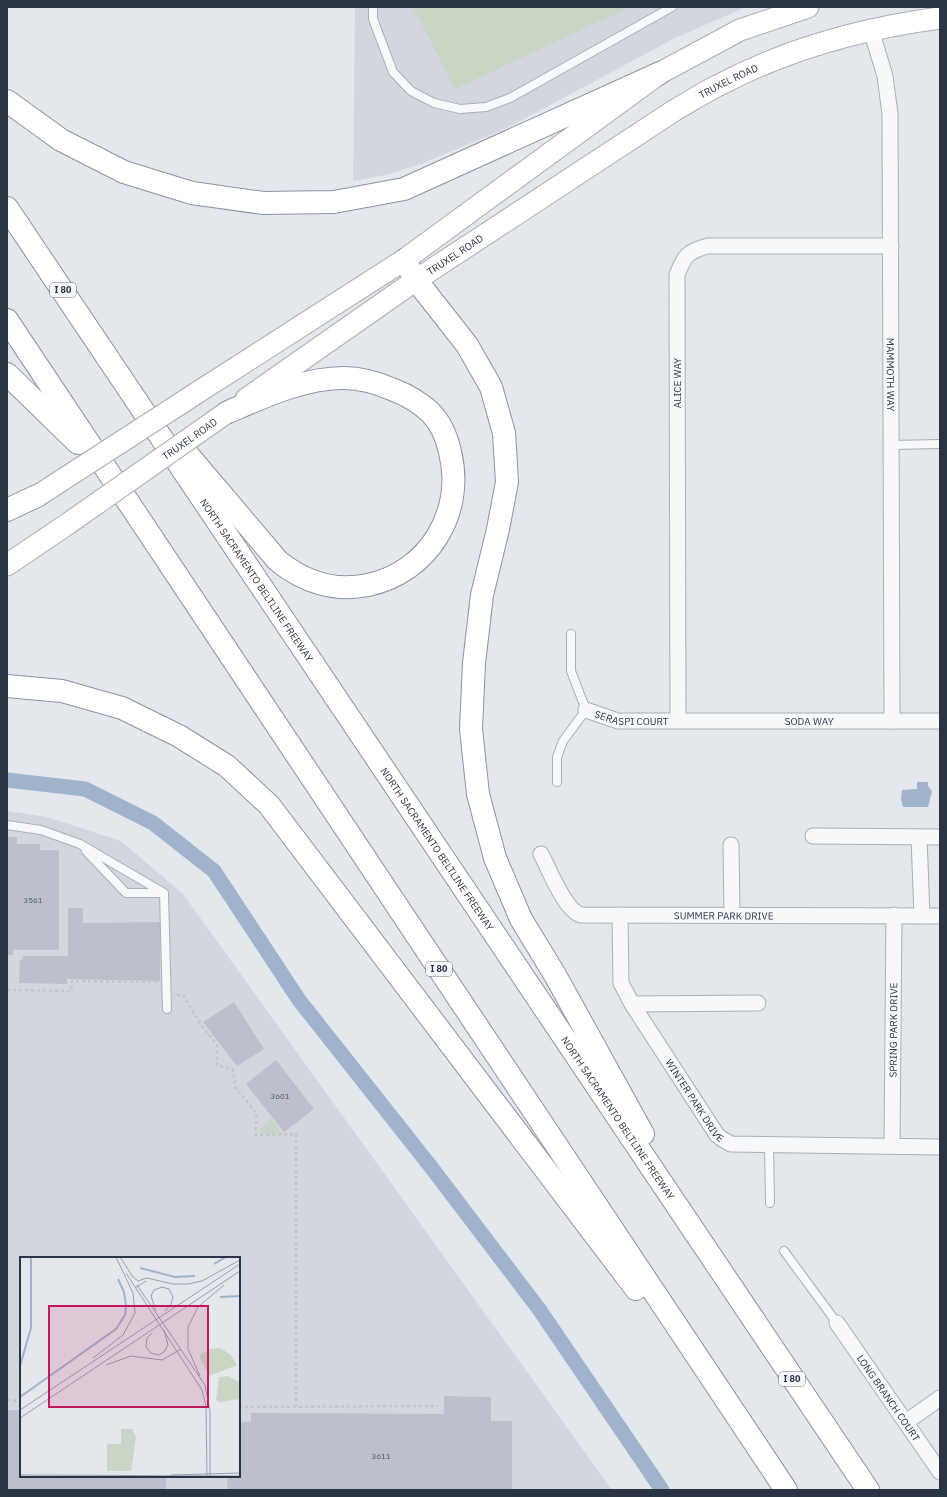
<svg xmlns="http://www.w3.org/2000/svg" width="947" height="1497" font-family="'IBM Plex Sans',sans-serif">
<rect width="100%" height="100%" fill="#e4e7ec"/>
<path fill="#d2d6de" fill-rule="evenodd" d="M355,7H746L675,38L507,128L421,164L385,175L353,181Z
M7,811L47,817L121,841L183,894L612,1490H7ZM21,1258H239V1476H21Z"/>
<path fill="#c9d6c5" d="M413,7H630L455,89Z
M271,1119L283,1134H262L259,1130Z"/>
<path fill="#9fb4cc" d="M917,782H928V786L932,791L928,807H903L901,799L902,790L917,789Z"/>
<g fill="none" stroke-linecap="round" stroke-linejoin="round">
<path stroke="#9fb4cc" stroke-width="15" d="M7,780L85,789L153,823L214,871L299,1000L431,1167L539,1309L662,1490"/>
</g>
<path fill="#bbc0ca" d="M7,837H17V844H40V850H59V950H13V955H7Z
M68,908H83V923L160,922V981L67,979V984L19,983L20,960L23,959V956H68Z
M234,1002L264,1049L237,1066L203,1022Z
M276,1060L314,1109L284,1132L246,1084Z
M444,1396L491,1397V1421H512V1490H227L228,1476H239V1422H251V1413L444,1414Z
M7,1410H21V1476H166V1490H7Z"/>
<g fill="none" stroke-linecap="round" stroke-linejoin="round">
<g stroke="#a9aeb7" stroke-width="10">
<path id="service" d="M373,7V19L393,72L411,91L434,103L460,109L486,107L510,98L672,7
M891,445L940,444
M557,782V757L563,741L586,710L571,671V634
M7,825L41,830L80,844L164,893L167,1009
M86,851L126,893H164
M769,1144L770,1203
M784,1251L837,1323"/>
</g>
<g stroke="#a9aeb7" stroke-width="17">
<g id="minor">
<path id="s1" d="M871,30L885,76L890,114L892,721"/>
<path id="s2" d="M586,710L618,721H940"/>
<path d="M678,720L677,275C684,256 688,251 708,246H891"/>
<path d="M813,836L940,837"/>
<path d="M919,837L922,916"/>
<path d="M731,845L732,914"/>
<path id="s3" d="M541,854C549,869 565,911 581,915L940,916"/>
<path d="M620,915L621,983L632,1004"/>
<path id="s4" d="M758,1003L632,1004L717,1135L722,1139L731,1144L940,1147"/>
<path id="s5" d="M892,1145L894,915"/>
<path id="s6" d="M837,1323L940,1472"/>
<path d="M906,1422L940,1398"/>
</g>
</g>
<g stroke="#a9aeb7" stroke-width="23">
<g id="secondary">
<path d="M206,387L404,260L660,73L740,30L808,7"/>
<path id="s7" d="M246,399L416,280L675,110C689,102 703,93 717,86C785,50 864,28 940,18"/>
<path d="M7,565L69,523"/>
</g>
</g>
<g stroke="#8b94a3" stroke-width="24">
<g id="motorway">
<path d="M7,101L61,140L124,172L192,193L263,203L334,202L404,189L660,73"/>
<path id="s8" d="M7,208L868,1490"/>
<path d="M404,260L416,280L467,345L491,387L504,433L507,482L498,529L482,595L474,663L471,729L478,794L495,858L521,919L555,975L643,1134"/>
<path d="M7,320L786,1490"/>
<path d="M7,374L78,443"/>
<path d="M189,456L278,561C304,582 335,592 368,585C429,572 465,512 450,452C447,438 440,422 430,412C419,402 407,395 394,390C378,383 361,378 344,378C303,378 263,397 226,413"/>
<path d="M7,510L39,495"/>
<path d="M7,686L62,691L122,708L179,736L227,766L269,805L636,1289"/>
</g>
</g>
<path stroke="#c2c5cb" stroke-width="2.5" stroke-dasharray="3 3" stroke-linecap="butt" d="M7,990L71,991L72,981L156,982V984
M177,995H183L201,1025L217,1045V1065L233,1070L235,1087L256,1113V1135L296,1134V1406
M7,1400L21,1401
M239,1407L438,1406"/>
<use href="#service" stroke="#f7f8fa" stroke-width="8"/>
<use href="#minor" stroke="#f7f8fa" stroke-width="15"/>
<use href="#secondary" stroke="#fff" stroke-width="21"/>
<use href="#motorway" stroke="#fff" stroke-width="22"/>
<g stroke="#a9aeb7" stroke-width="23" stroke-linecap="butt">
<g id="secondary-bridge">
<path d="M39,495L206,387"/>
<path id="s9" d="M69,523L226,413"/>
</g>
</g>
<use href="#secondary-bridge" stroke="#fff" stroke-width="21"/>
</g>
<g text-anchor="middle" stroke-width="4" stroke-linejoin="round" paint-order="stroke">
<g font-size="8" fill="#4f5766">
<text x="33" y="903">3561</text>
<text x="280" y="1099">3601</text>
<text x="381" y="1459">3611</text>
</g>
<g fill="#f4f6f9" stroke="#676e7b" stroke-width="1">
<rect x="50" y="283" width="26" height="14" rx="3"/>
<rect x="426" y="962" width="26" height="14" rx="3"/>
<rect x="779" y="1372" width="26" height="14" rx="3"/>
</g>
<g font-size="9" font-weight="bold" fill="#2b3445">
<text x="63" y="293">I 80</text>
<text x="439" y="972">I 80</text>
<text x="792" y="1382">I 80</text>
</g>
<g font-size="10" fill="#2b3445" stroke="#f4f6f9">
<text dy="4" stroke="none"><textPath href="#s7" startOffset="578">TRUXEL ROAD</textPath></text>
<text dy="4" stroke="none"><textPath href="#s7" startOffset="254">TRUXEL ROAD</textPath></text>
<text dy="4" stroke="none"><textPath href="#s1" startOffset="347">MAMMOTH WAY</textPath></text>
<text transform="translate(677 383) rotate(-90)" y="4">ALICE WAY</text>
<text dy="4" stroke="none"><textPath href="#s9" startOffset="147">TRUXEL ROAD</textPath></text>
<text dy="4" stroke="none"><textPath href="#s8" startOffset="448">NORTH SACRAMENTO BELTLINE FREEWAY</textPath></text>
<text dy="4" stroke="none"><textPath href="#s2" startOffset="47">SERASPI COURT</textPath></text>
<text dy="4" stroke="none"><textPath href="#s2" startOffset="225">SODA WAY</textPath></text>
<text dy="4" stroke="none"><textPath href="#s8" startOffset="772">NORTH SACRAMENTO BELTLINE FREEWAY</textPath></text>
<text dy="4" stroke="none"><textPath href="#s3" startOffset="217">SUMMER PARK DRIVE</textPath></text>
<text dy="4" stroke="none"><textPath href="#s5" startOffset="115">SPRING PARK DRIVE</textPath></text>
<text dy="4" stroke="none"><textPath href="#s4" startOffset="241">WINTER PARK DRIVE</textPath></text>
<text dy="4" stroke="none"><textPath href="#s8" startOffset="1096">NORTH SACRAMENTO BELTLINE FREEWAY</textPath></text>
<text dy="4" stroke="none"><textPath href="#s6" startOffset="91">LONG BRANCH COURT</textPath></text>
</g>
</g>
<g transform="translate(20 1257)">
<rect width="220" height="220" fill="#e4e7ec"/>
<path d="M200,91L210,97L217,108L189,119L179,98L190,92ZM208,119L219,125L220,142L199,145L196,143L199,120ZM101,172H112L116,180L111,214H87V187H101Z" fill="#c9d6c5"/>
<path fill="none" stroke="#9fb4cc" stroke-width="2" d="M194,7L206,0M120,11L155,20L175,19M200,40L220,39M0,109L11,71V0M0,140L96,72L105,58L106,49L104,35L98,22"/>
<path fill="none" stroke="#9a9fa9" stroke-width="1" d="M100,0L113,20M106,16L182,133L186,149L187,220M112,19L118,24L127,21L153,27H168L182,24L220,3M117,28L185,128L190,154V220M115,31L126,24M136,54L131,39L134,33L142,30L149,32L153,40L151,47L145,54M132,76L127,81L126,90L131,96L139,98L144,95L148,88L144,73M73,101L103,78L115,56L113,36L96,0M86,108L111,99L142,103L161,92M180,119L168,92V70L178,50L204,28M0,153L220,7M0,161L220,14M0,218L220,219M151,218L220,216"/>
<path fill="#c2185b" fill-opacity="0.15" stroke="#c2185b" stroke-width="2" d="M29,49H188V150H29Z"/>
<rect width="220" height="220" fill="none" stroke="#2b3445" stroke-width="2"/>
</g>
<rect width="947" height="1497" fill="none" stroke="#2b3445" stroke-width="16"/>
</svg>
